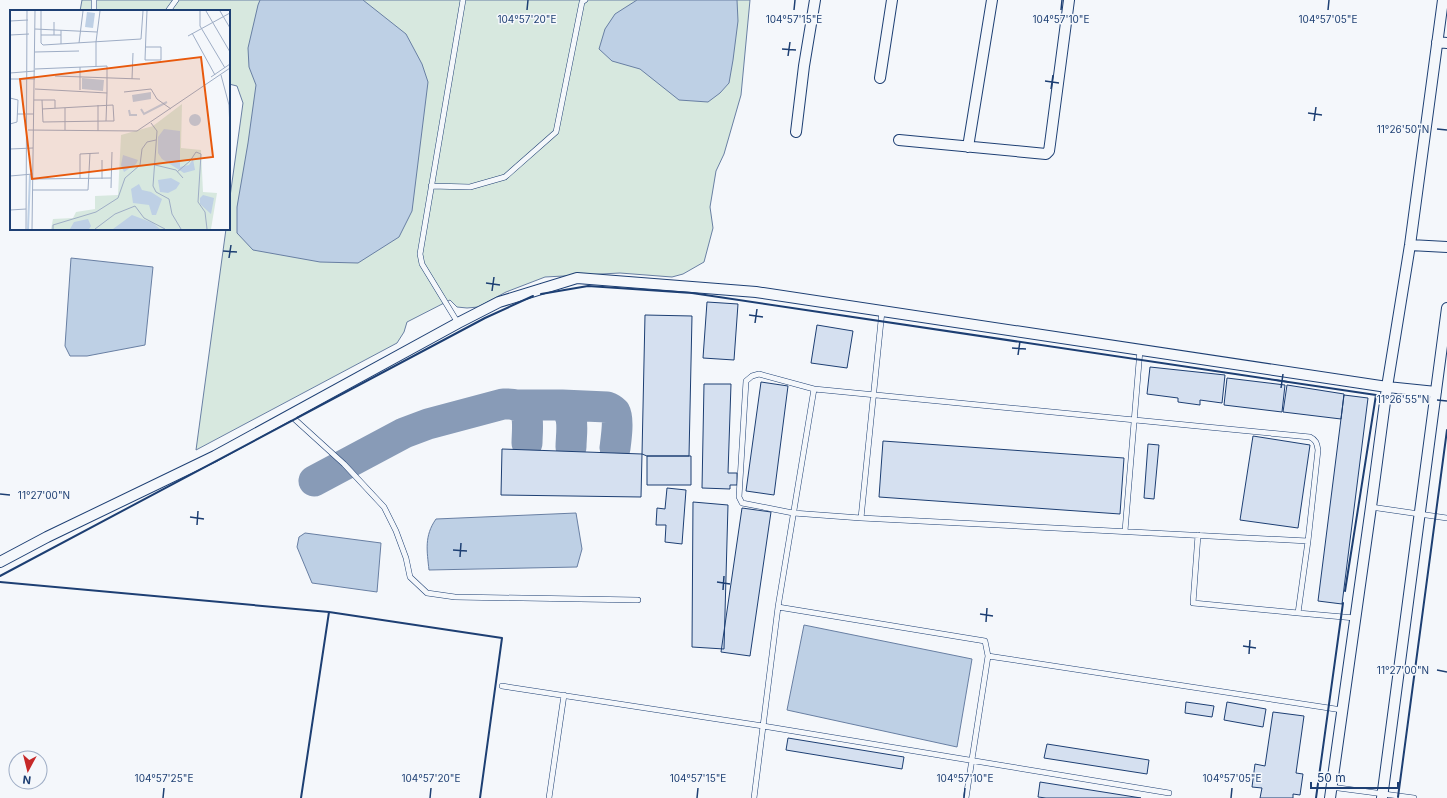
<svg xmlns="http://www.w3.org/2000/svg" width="1447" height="798" font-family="Inter,sans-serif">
<rect width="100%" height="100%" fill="#f4f7fb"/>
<path fill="#d7e8df" stroke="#687fa3" d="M82,0H750L741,95L724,154L716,171L710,207L713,228L704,262L683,274L672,277L620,273L545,277L506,292L478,307L467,308L457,307L450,300L407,322L404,332L397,343L196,450L226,229H229V204L243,103L237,86L229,84V11H80Z"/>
<path fill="#bed0e5" stroke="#687fa3" d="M260,0H363L406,34L422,64L428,82L412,211L399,237L358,263L320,262L253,250L237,233V207L248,143L256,85L249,67L248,48L258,5Z
M637,0H737L738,21L733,60L729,83L720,93L708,102L679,100L640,69L612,61L599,49L605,29L615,14Z
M71,258L153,267L145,345L87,356H70L65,346Z
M576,513L582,549L577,567L429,570C427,551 424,536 436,519Z
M305,533L381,543L377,592L312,583L297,547L299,537Z
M804,625L972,659L957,747L787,710Z"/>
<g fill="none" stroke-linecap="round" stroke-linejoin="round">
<path stroke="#889bb7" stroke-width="31" d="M515,405H562C576,414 571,433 571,447
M562,405L607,407C610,408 613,410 615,412C619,419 616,440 615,448
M314,481L404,433L428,424L503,404C508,404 516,403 522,407C530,412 527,434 527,443"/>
</g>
<path fill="#d5e0f0" stroke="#1d3f73" d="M707,302L738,304L734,360L703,358Z
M645,315L692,316L689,456H647L642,454Z
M817,325L853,331L847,368L811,363Z
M1150,367L1225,375L1222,403L1200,400V405L1178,402V398L1147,394Z
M1227,378L1285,385L1282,412L1224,405Z
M761,382L788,386L774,495L746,491Z
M704,384H731L728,473H737V485H730V489L702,488Z
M1287,385L1344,394L1341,419L1283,412Z
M1344,395L1368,398L1342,604L1318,601Z
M1253,436L1310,445L1298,528L1240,520Z
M883,441L1124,458L1120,514L879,497Z
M1148,444L1159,445L1154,499L1144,498Z
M502,449L642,454L641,497L501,495Z
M647,456H691V485H647Z
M667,488L686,490L682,544L665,542L666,525H656L657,508L665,509Z
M693,502L728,505L724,649L692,647Z
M742,508L771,512L750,656L721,652Z
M1186,702L1214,706L1212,717L1185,713Z
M1227,702L1266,709L1263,727L1224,720Z
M1273,712L1304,716L1296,773L1303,774L1300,795L1293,794V798H1260L1262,788L1252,787L1255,764L1265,766Z
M788,738L904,757L902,769L786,750Z
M1047,744L1149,760L1147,774L1044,758Z
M1040,782L1141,798H1046L1038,797Z"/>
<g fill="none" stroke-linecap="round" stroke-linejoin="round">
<g stroke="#1d3f73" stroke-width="6">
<path id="service" d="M94,11V0
M168,11L176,0
M431,186L470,187L505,177L556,132L582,2L585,0
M458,323L422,264L420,254L463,0
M814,389L759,374L752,376L746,381L739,497L742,503L793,513L861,518L1308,541
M290,415L344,464L384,507L396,531L406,558L410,577L427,593L455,597L638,600
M1371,507L1447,518
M861,518L882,311
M1125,531L1140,350
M1198,535L1193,603L1298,613
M778,607L814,389L1310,437C1316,440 1317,443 1318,450L1308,541L1298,613L1355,618
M502,686L763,726L1169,793
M1331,787L1414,798
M549,798L564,695
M754,798L778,607L985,641L988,656L1342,710
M966,798L988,656"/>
</g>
<g stroke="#1d3f73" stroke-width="12">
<path id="minor" d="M1437,42L1447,43
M880,78L892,0
M796,132L804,66L815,0
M899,140L1046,154L1049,151L1050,144L1069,0
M968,147L992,0
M1410,245L1447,247
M0,562L47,537L215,456L458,323L499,302L577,278L756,292L1387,387L1436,392
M1330,798L1371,507L1387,387L1410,245L1443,0
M1382,798L1447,308"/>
</g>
<use href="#service" stroke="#f4f7fb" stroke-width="5"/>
<use href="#minor" stroke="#f4f7fb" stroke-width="10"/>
<path stroke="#1d3f73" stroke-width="2" d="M541,294L588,286L692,293L1376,395L1345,591
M0,576L485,318L533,296
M0,582L329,612L502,638L480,798
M1398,797L1447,430
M301,798L329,612
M1316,798L1343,603"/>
</g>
<path fill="none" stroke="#1d3f73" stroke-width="1.5" d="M527,10L528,0M794,10L795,0M1061,10L1062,0M1328,10L1329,0M782,49L796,50M788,56L790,42M1045,81L1059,83M1051,89L1053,75M1308,113L1322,115M1314,121L1316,107M1437,129L1447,130M223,251L237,252M229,258L231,245M486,283L500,285M492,291L494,277M749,315L763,317M755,323L757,309M1012,348L1026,349M1018,355L1020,341M1275,380L1289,382M1281,388L1283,374M1437,400L1447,401M0,494L10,495M190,517L204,519M197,525L198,511M453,550L467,551M460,557L461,543M717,582L730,584M723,590L724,576M980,614L993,616M986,622L987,608M1243,646L1256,648M1249,654L1250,640M1437,670L1447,672M163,798L164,788M430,798L431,788M697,798L698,788M964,798L965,788M1231,798L1232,788"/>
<g transform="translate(10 10)">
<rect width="220" height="220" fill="#f4f7fb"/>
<path d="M172,94L171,138L191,140L193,182L207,183L201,219H41L43,209L63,208L66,202L85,199V186L108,185L111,125L143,116Z" fill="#d7e8df"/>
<path d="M77,2L85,3L83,18L75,17ZM72,68L94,70L93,81L72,79ZM141,82V89L123,92L122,85ZM179 110a6 6 0 1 1 12 0a6 6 0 1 1-12 0ZM154,119L170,121V157L179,155L183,149L185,160L174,163L152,149L148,143V127ZM113,145L128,150L126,154L114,162L111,155ZM161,168L170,173L166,179L158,183L150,182L148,170ZM129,174L132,180L141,182L152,189L146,205H142L139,195L123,193L121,179ZM193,185L204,188L201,204L190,194V188ZM122,205L143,213L150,219H103ZM78,209L81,216L79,219H60L64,212Z" fill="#bed0e5"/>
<path fill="none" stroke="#bed0e5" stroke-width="2" d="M131,99L134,104L157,92M119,100L120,105H127M18,219L20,165"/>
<path fill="none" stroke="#9eadc5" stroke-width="1" d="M31,1V33L33,35L131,29L133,1M190,1V16L215,58M196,1L220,42M210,1L220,18M0,11L18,10M25,19L87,22M182,23L205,65M0,25L19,24M31,25H51M44,25V12M178,26L220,3M69,33L73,1M51,34V20M136,37H151V50H135L136,23L137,1M25,42L69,41M86,56V32L90,1M0,63L25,61M211,65L219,95L220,120M45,66L130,69M201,67L220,54M0,69H25M122,69L123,43M25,79L97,83V56L25,59M70,80V57M114,82L141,79L147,89L161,99M0,88L8,90L7,112L0,114M24,90H32L33,112L96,111L97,83M32,90H45V98M88,95V121M55,98V120M32,99L103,95L104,111H96M7,104H24M141,113L147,121L143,176L146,182L159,189L162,204L171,219M18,120L127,121L220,58M0,139L23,138M145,155L166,160L173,168M167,162L180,151L186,142L191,144L188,192L195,202L197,219M0,166L23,164M70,168V144L89,143M23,169L101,168M92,169V150M101,178L102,142M23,180H78L80,143M0,200L16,199M16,219L17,1M22,219L25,1M43,219V215L86,202L108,188L115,168L130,155L132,139L137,132L146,130M85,219L105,204L125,196L134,208L155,219"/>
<path fill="#e8590c" fill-opacity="0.15" stroke="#e8590c" stroke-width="2" d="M191,47L203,147L22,169L10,69Z"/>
<rect width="220" height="220" fill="none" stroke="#1d3f73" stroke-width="2"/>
</g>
<g font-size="10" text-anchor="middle" fill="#1d3f73" stroke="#f4f7fb" stroke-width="3" stroke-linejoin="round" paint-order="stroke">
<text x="527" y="23">104°57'20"E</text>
<text x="794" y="23">104°57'15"E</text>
<text x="1061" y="23">104°57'10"E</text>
<text x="1328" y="23">104°57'05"E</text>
<text x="1403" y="133">11°26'50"N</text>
<text x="1403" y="403">11°26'55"N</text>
<text x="44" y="499">11°27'00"N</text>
<text x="1403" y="674">11°27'00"N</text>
<text x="164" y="782">104°57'25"E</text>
<text x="431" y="782">104°57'20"E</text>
<text x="698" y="782">104°57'15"E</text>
<text x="965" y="782">104°57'10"E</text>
<text x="1232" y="782">104°57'05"E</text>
</g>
<g transform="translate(28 770) rotate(187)"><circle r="19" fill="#f4f7fb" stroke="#9eadc5"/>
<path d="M0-3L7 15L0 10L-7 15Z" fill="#c62828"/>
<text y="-6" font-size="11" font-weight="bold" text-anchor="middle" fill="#1d3f73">N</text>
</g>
<path d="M1311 782v6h87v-6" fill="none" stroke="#1d3f73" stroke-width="2"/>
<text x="1317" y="782" font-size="12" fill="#1d3f73" stroke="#f4f7fb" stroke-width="3" paint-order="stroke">50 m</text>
</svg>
